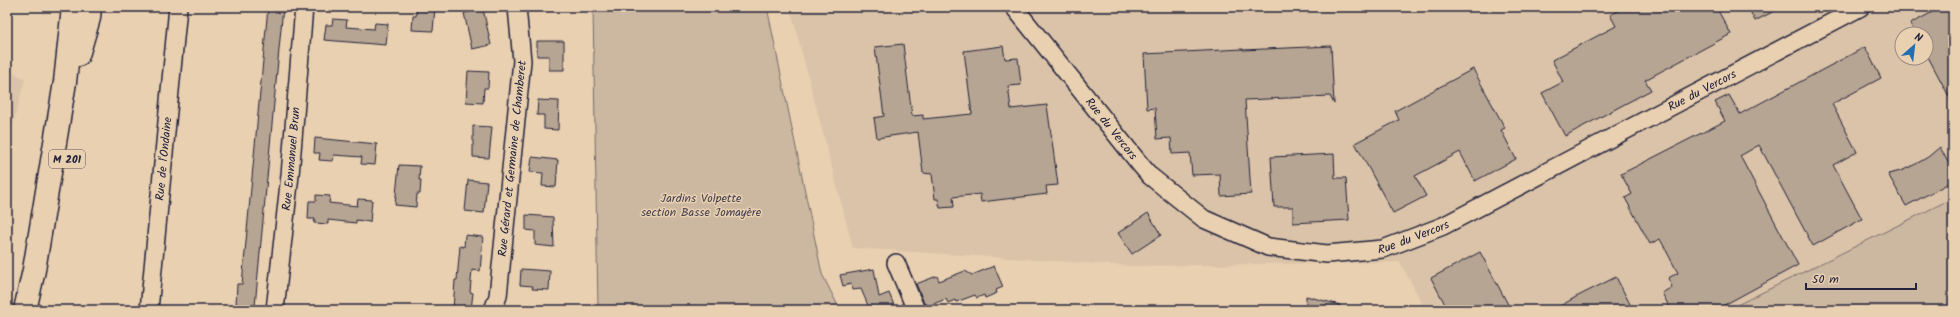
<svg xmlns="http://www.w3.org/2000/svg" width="1960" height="317" font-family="Kalam,sans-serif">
<rect width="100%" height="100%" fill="#e9d0b1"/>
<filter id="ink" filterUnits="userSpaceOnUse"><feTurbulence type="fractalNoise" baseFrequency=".025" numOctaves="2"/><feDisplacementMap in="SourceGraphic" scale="8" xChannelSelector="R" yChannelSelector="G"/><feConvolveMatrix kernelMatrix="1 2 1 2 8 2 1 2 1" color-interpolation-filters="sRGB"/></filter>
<g filter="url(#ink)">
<path fill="#dac3a8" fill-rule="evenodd" d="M790,7H1953V198L1727,310H1426L1400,262L1132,266L853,248ZM1902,34H1926V58H1902Z
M7,69L25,79L7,147Z"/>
<path fill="#ccb7a0" stroke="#776c6e" d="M593,7H767L822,274L840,310H598Z
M1953,198V310H1727Z"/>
<path fill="#b7a593" stroke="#22223b" d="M268,7H283L255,306L236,304L237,284H242Z
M417,7H435L433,31L412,30L413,16H416Z
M1626,7H1716L1731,34L1645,80L1651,90L1565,136L1542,93L1563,82L1552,60L1616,26L1610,15Z
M1748,7H1782L1755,21Z
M1942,7H1953V104L1926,53V34H1916L1910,24Z
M483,9L491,45L472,49L464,13Z
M333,19L347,20L346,27L374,29L375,23L388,24L386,45L324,40L326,25H332Z
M537,41H564V70H549V56H537Z
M903,44L912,116L923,115V119L972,114L964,51L1003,46L1005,59L1018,58L1021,85L1008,86L1011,109L1047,105L1058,185L1046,186L1047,194L981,202L980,194L953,197L954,207L940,208L938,199H935L932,174L923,173L918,132L877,138L874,118L884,116L875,47Z
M1331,46L1334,104L1330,96L1245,100L1251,194L1221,196L1220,174L1192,175L1190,153L1172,154L1171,138L1157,139L1155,108L1147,109L1144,54L1243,49V50Z
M1865,47L1881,78L1832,104L1857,152L1833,165L1862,219L1813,246L1759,145L1740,156L1798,265L1715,310H1671L1662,293L1672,287L1668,278L1678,273L1660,239L1650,244L1625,198L1632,194L1621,174L1725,121L1715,102L1729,95L1740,114Z
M1473,69L1505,128L1501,130L1516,159L1475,181L1460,152L1415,176L1426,196L1393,213L1355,143L1399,120L1395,111Z
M468,71L489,72L488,88H484L483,103L466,102Z
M538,100L559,101L558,130L544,129V115H537Z
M473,126L492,127L489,158L473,157Z
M315,138L377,144L375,165L361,164L362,157L334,155L333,161L319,160L320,153H314Z
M1940,147L1953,172V181L1906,206L1888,174L1901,171L1916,164L1928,157Z
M1334,154L1335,178H1346L1349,220L1293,223V207H1274L1271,157Z
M532,157L558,160L556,187L542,186L543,173L530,172Z
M399,165L420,166L419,180H421L420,194H417L416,207L395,205Z
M468,180L487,182L484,213L465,211Z
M316,195L330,196L329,203L357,206L358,199L372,200L370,222L356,220V223L328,220V224L314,223L315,219H308L309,201H316Z
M1148,213L1161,235L1132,254L1118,233Z
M526,215L553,217L554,247L535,245V231L526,230Z
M465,235L483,237L480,271L472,270L470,292L473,293L471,310H453L455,280H457L460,246L464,247Z
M1480,252L1511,310H1448L1431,278Z
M994,266L1003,287L996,290L997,293L985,298L984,295L977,298L975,295L956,302L955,300L948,303L946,299L928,306L927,304L925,305L916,284L937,276L939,281L965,271L972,275Z
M521,269L550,271L549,290L532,289L533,286L520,285Z
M874,269L879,297L889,293L896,310H870L861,289L852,290L851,284L843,286L840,275Z
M1616,277L1633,310H1553L1576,297Z
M1306,296L1340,305L1339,308L1306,309Z"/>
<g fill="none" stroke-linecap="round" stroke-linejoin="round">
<g stroke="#22223b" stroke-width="20">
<g id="minor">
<path id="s1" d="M1014,7L1139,163L1150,176L1204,219L1268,247L1327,254L1383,249L1443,226L1861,7"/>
<path d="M896,263L916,310"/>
<path id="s2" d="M149,310L178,7"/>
<path id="s3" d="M275,310L290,175L304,7"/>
<path id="s4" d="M493,310L498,296L522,61L517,7"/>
</g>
</g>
<g stroke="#22223b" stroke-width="25">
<path id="trunk" d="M78,55L89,18L90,7
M25,310L34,270L65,82L73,7"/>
</g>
<use href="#minor" stroke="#e9d0b1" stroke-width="17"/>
<use href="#trunk" stroke="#e9d0b1" stroke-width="22"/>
</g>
</g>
<g text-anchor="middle" stroke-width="3" stroke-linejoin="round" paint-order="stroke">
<rect fill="#e9d0b1" stroke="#5e565e" stroke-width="1" x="49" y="150" width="36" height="18" rx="3"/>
<g font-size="11" font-weight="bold" fill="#22223b">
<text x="67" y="163">M 201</text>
</g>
<g font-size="12" fill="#22223b" stroke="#e9d0b1">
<text dy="4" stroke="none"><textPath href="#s1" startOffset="828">Rue du Vercors</textPath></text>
<text dy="4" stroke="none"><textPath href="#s1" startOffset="156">Rue du Vercors</textPath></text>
<text dy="4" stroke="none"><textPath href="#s2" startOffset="152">Rue de l'Ondaine</textPath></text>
<text dy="4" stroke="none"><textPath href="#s3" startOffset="152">Rue Emmanuel Brun</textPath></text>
<text dy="4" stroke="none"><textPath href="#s4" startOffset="153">Rue Gérard et Germaine de Chamberet</textPath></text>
<text dy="4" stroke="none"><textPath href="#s1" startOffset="504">Rue du Vercors</textPath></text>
</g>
<g font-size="12" fill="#44404f" stroke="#e9d0b1">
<text x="701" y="202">Jardins Volpette<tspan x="701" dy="14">section Basse Jomayère</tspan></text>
</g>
</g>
<rect width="1960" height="317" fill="none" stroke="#e9d0b1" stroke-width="24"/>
<rect x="12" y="12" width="1936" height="293" fill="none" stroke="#22223b" stroke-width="1.5" filter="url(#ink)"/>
<g transform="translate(1914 46) rotate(28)"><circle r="19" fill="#e9d0b1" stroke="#998a82"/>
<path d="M0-3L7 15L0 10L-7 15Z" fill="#1f6fb2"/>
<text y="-6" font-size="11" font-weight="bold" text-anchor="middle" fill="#22223b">N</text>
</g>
<path d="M1806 283v6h110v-6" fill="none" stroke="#22223b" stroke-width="2"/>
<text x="1812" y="283" font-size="12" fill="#22223b" stroke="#e9d0b1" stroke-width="3" paint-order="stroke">50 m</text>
</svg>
